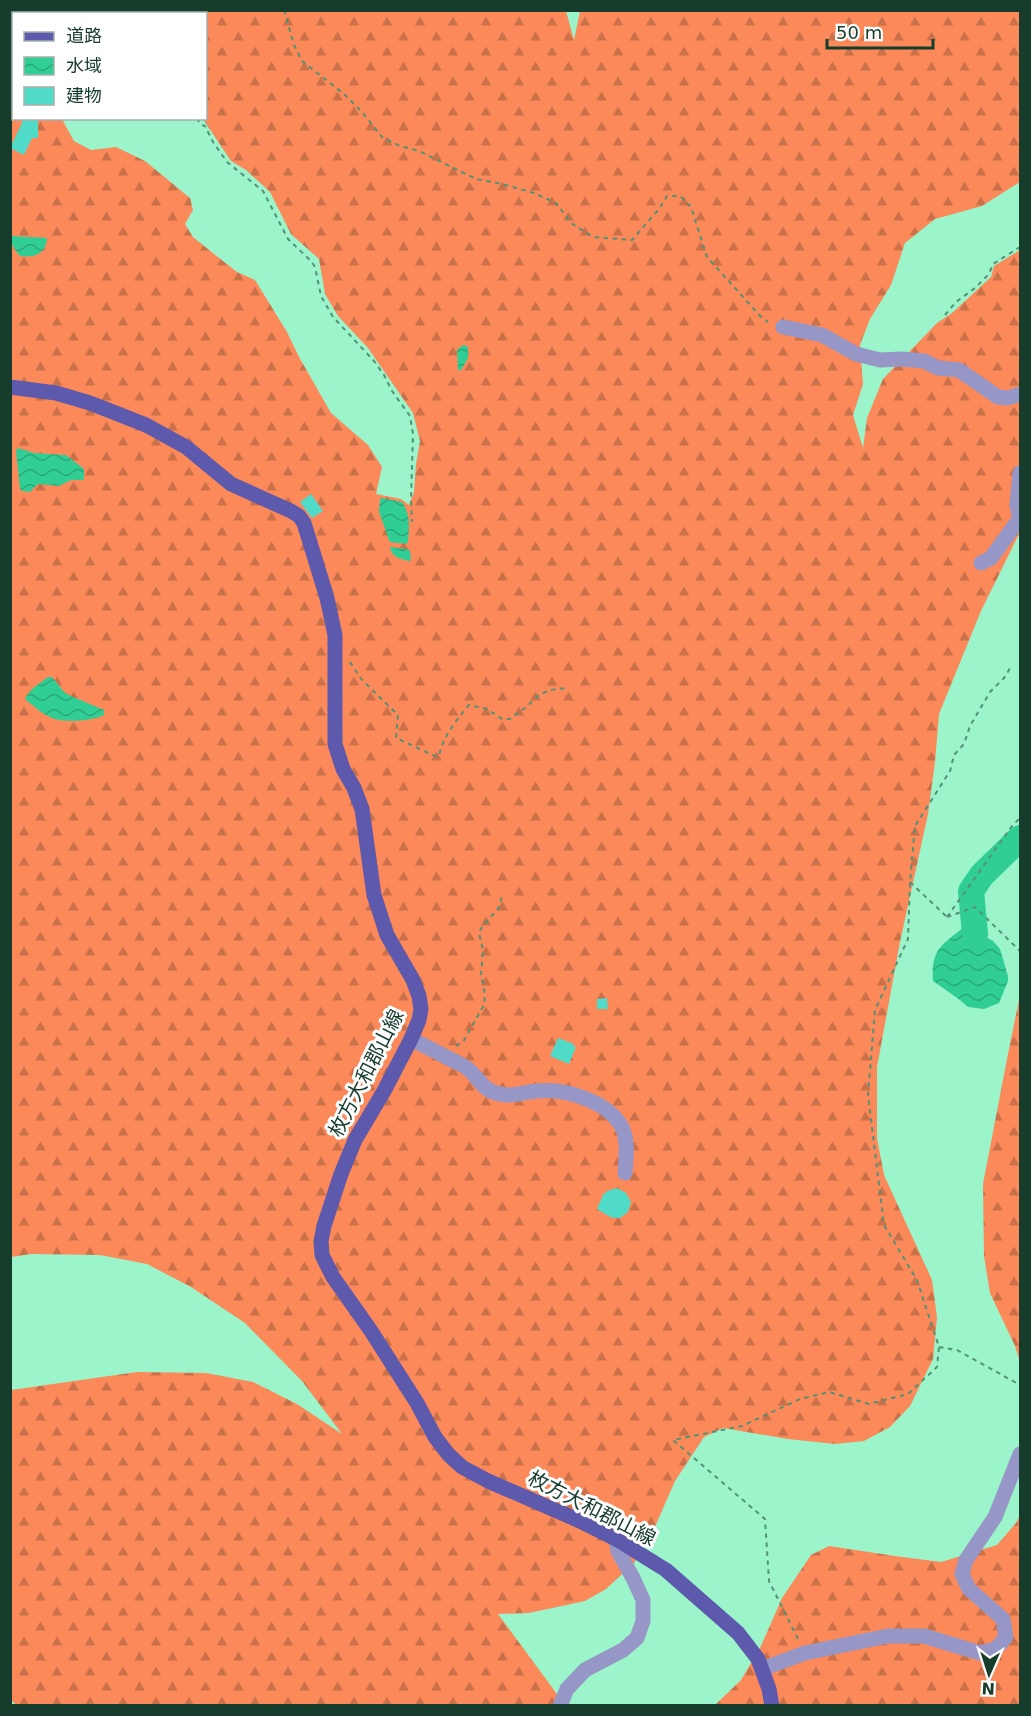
<svg xmlns="http://www.w3.org/2000/svg" width="1031" height="1716" font-family="'DejaVu Sans','Noto Sans JP',sans-serif">
<defs>
<pattern id="forest-firs" width="22" height="20" patternUnits="userSpaceOnUse" patternTransform="scale(1.5)"><rect width="22" height="20" fill="#fb8959"/><path d="M5 1l3.5 6h-7zM16 11l3.5 6h-7z" fill="#ca714a"/></pattern>
<pattern id="water-waves" width="16" height="10" patternUnits="userSpaceOnUse" patternTransform="scale(1.5)"><rect width="16" height="10" fill="#30ce94"/><path d="M0 5q4-4 8 0t8 0" fill="none" stroke="#28a879"/></pattern>
</defs>
<rect width="100%" height="100%" fill="#9bf4ca"/>
<path fill="url(#forest-firs)" d="M11,11H54V13L14,14V118L64,119L63,121L74,141L91,150L116,147L145,161L190,198L193,210L185,224L193,237L214,254L237,272L255,280L287,332L299,357L331,413L368,445L382,467L376,494L401,499L409,505L414,492L416,464L420,441L413,413L368,348L338,316L325,294L319,259L291,234L270,192L246,170L231,161L203,119L206,118V14L179,13L178,11H566L574,40L580,11H1020V182L982,206L935,219L905,243L891,285L870,319L860,345L863,384L853,415L863,448L867,418L883,379L937,323L952,313L991,277L994,266L1020,250V532L981,611L939,714L935,762L928,814L900,942L877,1067V1138L884,1175L932,1280L937,1317L933,1359L910,1406L890,1427L864,1441L835,1444L788,1439L723,1428L704,1437L675,1481L654,1529L634,1563L606,1589L585,1601L529,1613L498,1614L565,1705L17,1706L11,1700V1390L137,1372L206,1373L253,1382L297,1404L342,1434L302,1381L245,1323L191,1287L147,1264L100,1255L31,1254L11,1257Z
M1020,995V1362L1015,1346L990,1293L984,1256L983,1184L1007,1059Z
M1020,1515V1705L714,1706L741,1680L761,1646L782,1598L811,1555L829,1546L895,1556L941,1562L997,1545L1016,1523Z"/>
<path fill="url(#water-waves)" d="M11,236L47,238C46,254 35,258 20,256C14,249 11,245 11,236Z
M463,345L467,346C471,356 466,363 460,371L458,370L457,350Z
M18,448L34,453L66,455L84,469V480H71L59,486L38,484L30,492L22,491L20,489L16,451Z
M382,498L402,502C411,514 409,529 408,542L406,544L390,542L389,540L379,512L380,499Z
M390,547L407,549L410,551L411,560L410,561C401,559 392,558 390,547Z
M48,677H52L64,692L71,696L104,710V715C93,721 64,723 52,718C43,715 34,706 27,701L25,698L32,689Z
M964,927L970,928L993,941L1000,949L1008,976V981L999,1003L984,1009L968,1007L960,1000L933,981C931,949 941,946 964,927Z"/>
<g fill="none" stroke-linecap="round" stroke-linejoin="round">
<path stroke="#30ce94" stroke-width="26" d="M975,934L971,891L982,875L1020,838"/>
</g>
<path fill="#50dbc9" d="M22,118H38V138H32L24,155L10,148L22,123Z
M311,494L323,511L312,518L300,502Z
M607,998L608,1009H597V999Z
M558,1038L574,1044L573,1046L576,1047L569,1064L550,1056Z
M617,1188L626,1193L631,1202L628,1212L620,1218H615L610,1217L597,1209L603,1195L607,1191Z"/>
<g fill="none" stroke-linecap="round" stroke-linejoin="round">
<path stroke="#549175" stroke-width="2" stroke-dasharray="4.5 4.5" stroke-linecap="butt" d="M95,10L98,14
M284,10L294,45L302,61L344,94L362,112L382,137L400,146L419,151L476,179L502,184L534,193L556,203L571,223L593,237L632,240L659,209L667,196H680L691,207L707,257L761,317L768,322
M197,118L200,124L205,126L213,142L227,162L263,191L288,239L311,261L315,267L321,296L333,317L374,361L384,375L392,391L410,416L413,434L411,499L412,522
M945,315L956,302L975,288L989,274L993,264L1020,247
M350,662L362,680L398,715L396,738L435,756H439C443,736 456,721 469,705L487,709L502,719H510L525,708L539,695L550,690L566,688
M910,882L947,917
M947,917L1012,826L1020,818
M947,917L975,907L1020,951
M456,1046L463,1042L484,1005L485,994L481,975L483,950L479,933L482,927L498,909L503,893
M939,1347L957,1350L1020,1385
M798,1639L769,1581L765,1519L673,1440L742,1426L800,1399L829,1392L869,1404L908,1394L937,1367L939,1347L917,1280L884,1225L868,1095L875,1010L908,939L910,882L915,826L950,771L954,755L964,744L970,726L990,692L1004,678L1012,665"/>
<path stroke="#9697c6" stroke-width="15" d="M783,327L822,335L856,354L880,360L902,359L924,361L938,368L959,370L998,397L1008,398L1020,394
M981,563L991,558L1020,518L1017,505L1020,473
M411,1039C425,1046 439,1053 452,1060C457,1063 464,1065 468,1069C478,1077 483,1090 496,1093C513,1098 521,1092 537,1091C565,1088 613,1102 624,1132C628,1145 626,1159 625,1173
M762,1669L805,1653L888,1636H924L980,1653L996,1649L1006,1637L1003,1619L969,1589L962,1574L966,1560L995,1517L1020,1454
M560,1706L567,1689L585,1670L623,1650L637,1638L643,1621V1600L633,1578L618,1551L616,1539"/>
<path stroke="#5d59ac" stroke-width="15" d="M10,387L56,393L90,403L146,425L186,447L231,484L291,511L299,516L304,523L327,598L335,635V744L343,769L354,788L362,809L374,895L387,935L413,980L419,996L421,1009L419,1020L411,1039L384,1091L355,1140L341,1174L324,1226L321,1241L322,1255L333,1277L371,1331L417,1403L435,1437L448,1454L462,1467L488,1481L580,1521L616,1539L666,1570L738,1633L758,1659L769,1689L772,1706"/>
</g>
<g text-anchor="middle" stroke-width="6" stroke-linejoin="round" paint-order="stroke">
<g font-size="20" fill="#163c2c" stroke="#fff">
<text transform="translate(366 1073) rotate(-63)" y="7">枚方大和郡山線</text>
<text transform="translate(592 1508) rotate(27)" y="7">枚方大和郡山線</text>
</g>
</g>
<rect width="1031" height="1716" fill="none" stroke="#163c2c" stroke-width="24"/>
<rect x="12" y="12" width="195" height="108" fill="#ffffff" stroke="#a2b1ab" stroke-width="1.5"/>
<rect x="24" y="32" width="30" height="9" fill="#5d59ac" stroke="#a2b1ab" stroke-width="1.5"/>
<text x="66" y="42" font-size="18" fill="#163c2c">道路</text>
<rect x="24" y="57" width="30" height="18" fill="url(#water-waves)" stroke="#a2b1ab" stroke-width="1.5"/>
<text x="66" y="72" font-size="18" fill="#163c2c">水域</text>
<rect x="24" y="87" width="30" height="18" fill="#50dbc9" stroke="#a2b1ab" stroke-width="1.5"/>
<text x="66" y="102" font-size="18" fill="#163c2c">建物</text>
<g transform="translate(989 1674) rotate(183)" stroke="#ffffff" stroke-width="4.5" paint-order="stroke">
<path d="M0-4.5L10 22L0 15L-10 22Z" fill="#163c2c"/>
<text y="-9" font-size="16" font-weight="bold" text-anchor="middle" fill="#163c2c">N</text>
</g>
<path d="M827 39v9h106v-9" fill="none" stroke="#163c2c" stroke-width="3"/>
<text x="836" y="39" font-size="18" fill="#163c2c" stroke="#ffffff" stroke-width="4.5" paint-order="stroke">50 m</text>
</svg>
